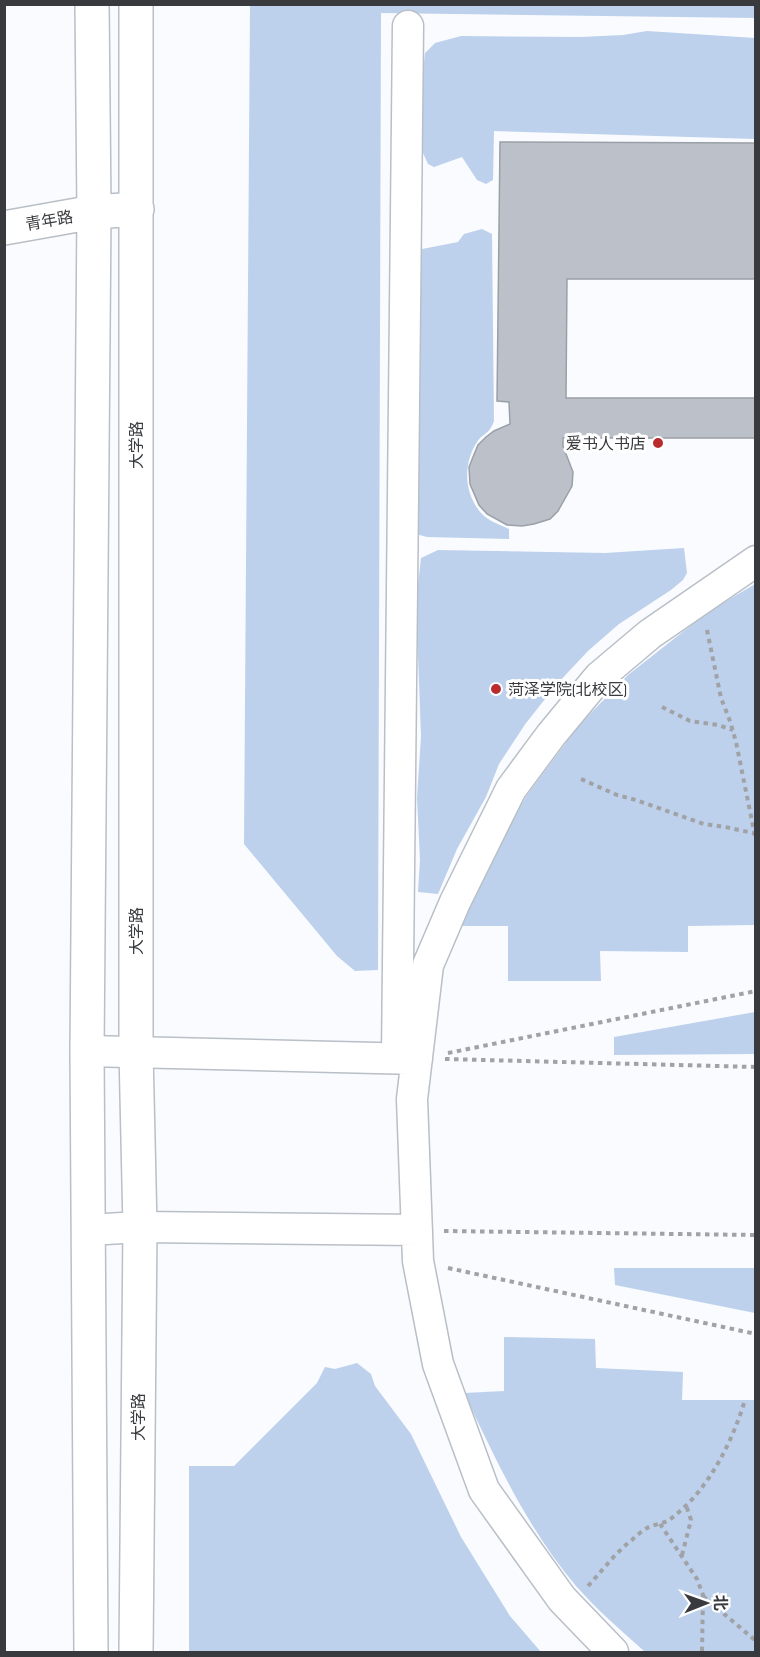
<svg xmlns="http://www.w3.org/2000/svg" width="760" height="1657" font-family="'Sofia Sans Condensed','Noto Sans SC',sans-serif">
<rect width="100%" height="100%" fill="#f9fbff"/>
<path fill="#bdd1ec" d="M250,5H755V18L381,13L378,970L355,971L337,956L244,844Z
M647,31L755,38V139L494,131L493,180L486,184L477,180L462,157L434,167L428,164L423,153L421,136L422,82L425,53L435,43L461,36L581,37L623,35Z
M482,229L492,234L494,421C489,435 484,432 477,442C462,465 464,497 484,516C491,522 501,525 509,529V539L427,537L416,534L417,250L458,242L464,234Z
M684,548L687,573L683,580L671,590L619,624L588,651L557,684L526,723L499,764L486,797L457,849L438,894L418,892L420,860L417,798L421,736L416,603L421,558L438,550L605,553Z
M755,584V925L688,926V952L600,951L601,981H508V926H461L484,867L527,795L579,725L628,675L708,612Z
M755,1012V1054L614,1055V1037Z
M614,1268H755V1313L615,1285Z
M504,1337L595,1339L596,1368L683,1372L682,1400H755V1652H645C622,1631 597,1610 576,1586C527,1528 496,1460 464,1393L504,1391Z
M357,1363L371,1374L375,1386L411,1434L461,1537L510,1616L541,1652H189V1466H234L317,1383L325,1367L335,1369Z"/>
<path fill="#bcc1c9" stroke="#9aa0a7" stroke-width="1.5" d="M500,142L756,143V385L755,279H567L566,398H756V438H563V446L573,472L572,486L558,511L550,519L534,524L522,526L507,525L487,514L479,505L470,484L469,467L473,457L478,445L486,437L494,431L510,424L509,402L497,401Z"/>
<g fill="none" stroke-linecap="round" stroke-linejoin="round">
<g stroke="#b9bfc7" stroke-width="33">
<path id="street" d="M87,1051L417,1059
M397,1058L408,26
M88,1230L140,1227L417,1230
M613,1652L562,1599L484,1490L438,1364L418,1261L412,1099L428,965L455,902L511,789L551,735L599,677L650,634L756,561"/>
</g>
<g stroke="#b9bfc7" stroke-width="36">
<path id="secondary" d="M136,4V1052L140,1227L136,1652
M4,228L94,212L92,4
M91,1652L87,1051L94,212L137,209"/>
</g>
<path stroke="#a0a2a5" stroke-width="4" stroke-dasharray="4.5 4.5" stroke-linecap="butt" d="M707,630L721,698L730,721L736,742L756,841
M662,707L690,721L718,725L733,730
M581,779L617,795L636,800L704,824L725,827L753,833
M448,1053L756,991
M445,1059L756,1067
M444,1231L756,1235
M448,1268L756,1334
M660,1524L697,1579L703,1595L702,1652
M682,1555L691,1520L686,1505
M588,1586C603,1570 615,1553 633,1539C637,1535 642,1531 647,1528C654,1524 663,1524 669,1520C707,1493 732,1443 745,1400
M703,1596L756,1641"/>
<use href="#street" stroke="#fff" stroke-width="30"/>
<use href="#secondary" stroke="#fff" stroke-width="33"/>
</g>
<g fill="#ba2b2d" stroke="#fff" stroke-width="2">
<circle cx="658" cy="443" r="6"/>
<circle cx="496" cy="689" r="6"/>
</g>
<g text-anchor="middle" stroke-width="6" stroke-linejoin="round" paint-order="stroke">
<g font-size="16" fill="#383a3d" stroke="#fff">
<text transform="translate(49 220) rotate(-10)" y="6">青年路</text>
<text transform="translate(136 445) rotate(-90)" y="6">大学路</text>
<text transform="translate(136 931) rotate(-90)" y="6">大学路</text>
<text transform="translate(138 1417) rotate(-90)" y="6">大学路</text>
</g>
<g font-size="16" fill="#383a3d" stroke="#fff" text-anchor="end">
<text x="646" y="449">爱书人书店</text>
<text x="508" y="695" text-anchor="start">菏泽学院(北校区)</text>
</g>
</g>
<rect width="760" height="1657" fill="none" stroke="#383a3d" stroke-width="12"/>
<g transform="translate(706 1603) rotate(89)" stroke="#ffffff" stroke-width="4.5" paint-order="stroke">
<path d="M0-4.5L10 22L0 15L-10 22Z" fill="#383a3d"/>
<text y="-9" font-size="16" font-weight="bold" text-anchor="middle" fill="#383a3d">北</text>
</g>
</svg>
